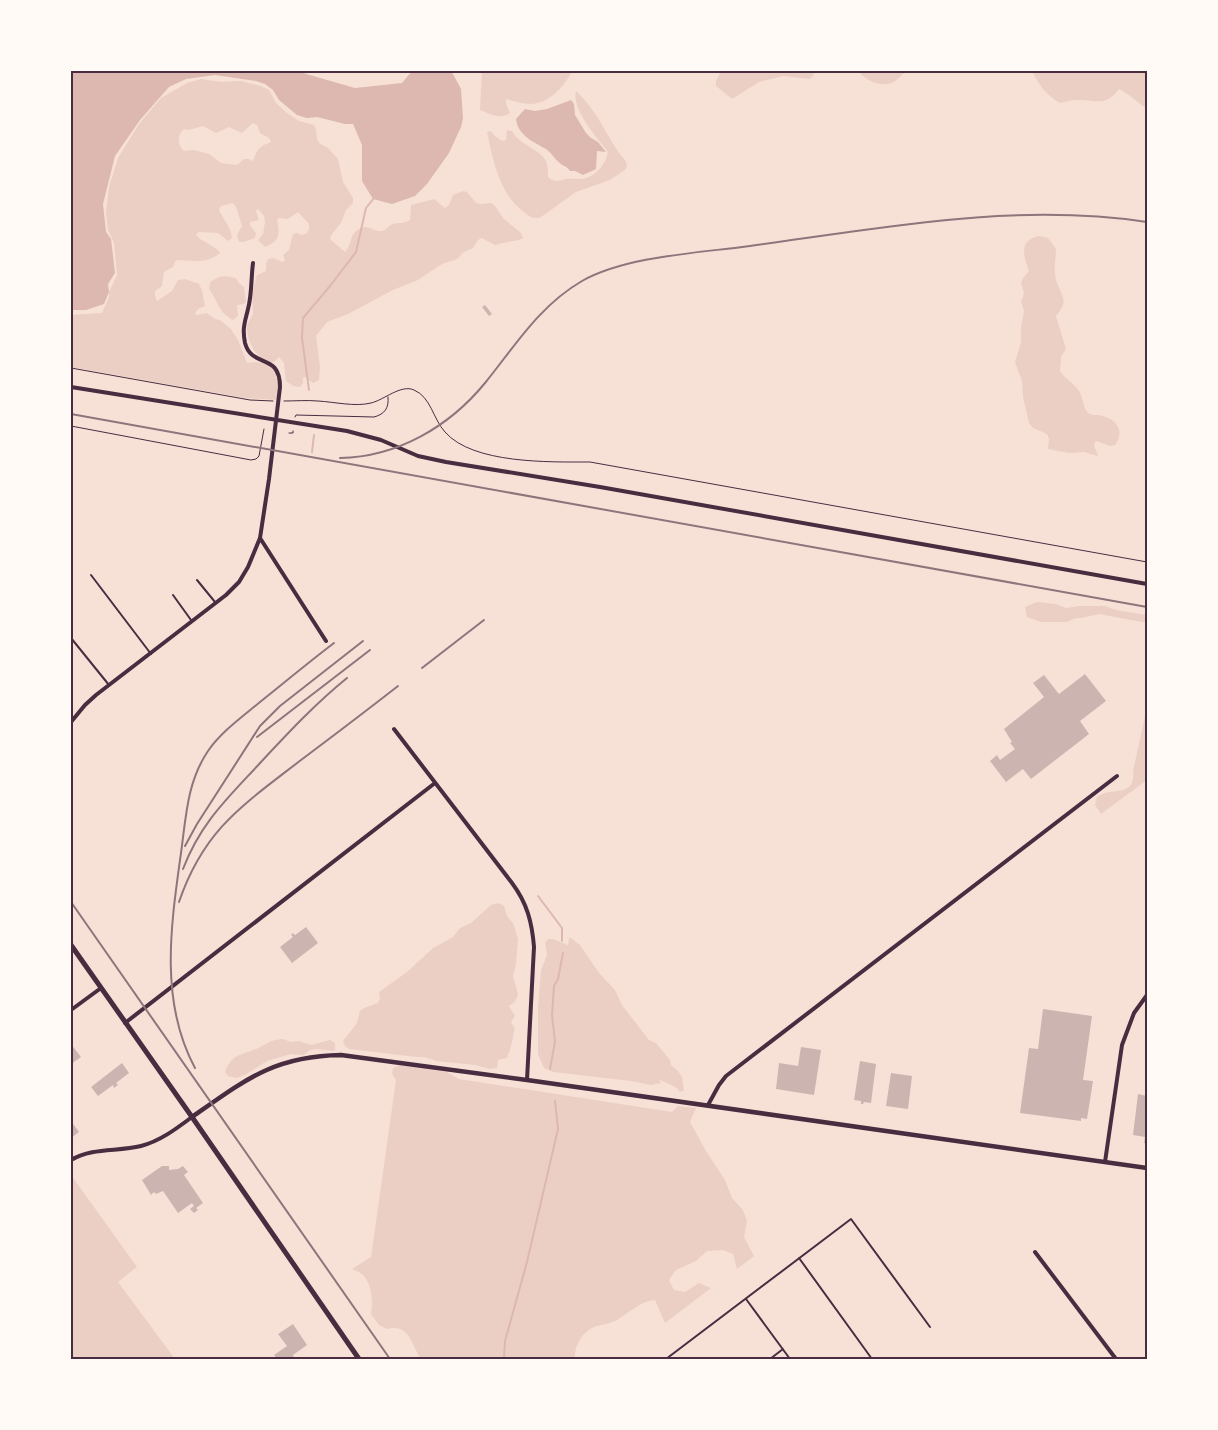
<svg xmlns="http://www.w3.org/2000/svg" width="1218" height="1430" font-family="Cabin,sans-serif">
<rect width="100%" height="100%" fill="#f7e1d7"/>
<path fill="#ebcfc5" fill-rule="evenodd" d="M482,71H572C566,84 552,100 538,103C528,106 516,102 506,99V104L510,113C500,120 490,114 480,110Z
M721,71H815L813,76L809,79L783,76L759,82L732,99L716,86V81Z
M858,71H906C902,75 898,79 894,82C882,88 866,81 858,71Z
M1032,71H1147V109C1138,103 1128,93 1119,89C1105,108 1096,99 1076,100C1071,100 1065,102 1060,103C1046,95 1039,85 1032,71Z
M201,79L221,82L241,81L261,86L269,90L276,103L287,113L299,121L314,125L316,129L317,139L319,143L328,148L338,159L343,182L353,198V203L346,210L341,223L332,234L330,239L345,252C352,246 349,234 359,229C368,223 373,232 381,231C386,231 387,227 391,225C397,221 403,225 410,220L411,205L434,199L445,208L449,205L453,195L463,191L467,192L476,203L481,204L491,203L495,206L503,218L521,233L523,238C516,242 503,242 495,245L482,238L478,240L473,248L464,252L457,259L442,264L418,280L393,290L348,314L327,322L316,336L320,367L319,380L313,383L305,377L303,378V383L300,387L293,386L286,381L284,363L279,357L274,362C257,363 246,340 247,325L253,314L252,294L257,275L266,271V264L268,259L273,258L283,262L285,260L283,255L289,250L293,234L297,233L302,235L307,233L309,229V224L298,212L288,219L279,218L277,220C280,234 280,241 265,247L258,240L263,234L265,222L264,216L259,210L257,209L256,211L259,220L250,222V225L256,233L255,238L244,242H239L237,235L242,226L236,207L233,203L221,206L219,210C224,220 231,228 232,238L228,241L218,233L198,232L196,235C203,243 214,244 220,253C205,265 193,260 176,260L173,267L164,272L162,286L155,291V296L157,301L172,291L178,280L185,279L199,284L202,290L205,306L198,309L195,313L197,315L207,313L215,319L220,320L231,329L238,340L247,363C260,361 268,363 277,374L275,378H278V400L245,398L71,367V315L102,313L109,297V292L117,275L114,243L108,230L106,212L109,187L118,158L139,124L161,98L187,83ZM253,123L257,125L260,133L269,138L271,142C259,146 257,150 253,161L249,159H244L237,165L221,163L209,154L194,150L184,151C177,145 177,134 184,129L189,130L203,126L216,133L229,127L242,133Z
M576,91C595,108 605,132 619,153C621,156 624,158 626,162C627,166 627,166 626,169L610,180L576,192L541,217C534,220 530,217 524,212C499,194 493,160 487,132L491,131L494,135L502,141L506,140L507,130L512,131C521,147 543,149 547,164C548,168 548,173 548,177C555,183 558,181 566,179C573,178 580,180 586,178C597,175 606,163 608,152C598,139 571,109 576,91Z
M1039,236L1048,238L1056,249C1056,257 1054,266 1055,273C1056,293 1073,297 1056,316L1066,349L1061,357L1060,371C1065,379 1074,383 1079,391C1083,397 1083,408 1088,413C1092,416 1098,414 1103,416C1117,420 1125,432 1115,445L1110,446L1096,441L1094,445L1098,456L1084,452L1069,453L1048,449L1049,439L1047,434L1033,428L1029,423L1023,397L1022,381L1015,362L1021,342V327L1024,311L1021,302L1024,293L1021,283L1023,278L1029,271C1023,256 1019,240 1039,236Z
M224,276L236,278L238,282L244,287L246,302L244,304L237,305L238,316L233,320C218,312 218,301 209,289L210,282L219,277Z
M1037,602L1056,604L1066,608L1079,606H1105L1116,610L1147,615V623L1099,614L1081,618H1076L1067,622H1041L1027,617L1025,607Z
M1147,707V780L1101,814L1095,805L1097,797C1111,786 1136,799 1133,771Z
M499,903L504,906L507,916L513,923L518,939L516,964L513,976L518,994L515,1002L509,1006L515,1016L511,1022L515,1029C512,1034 514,1036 512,1042C511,1047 509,1053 507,1058L498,1060L497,1068L490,1069L475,1065L436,1061L424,1057H416L349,1049L345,1046L343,1041L357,1023L360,1011L364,1008L378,1003L380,998L379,992L407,972L433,948L453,937L460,928L471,923L491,905Z
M569,938H571L580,945L599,973L615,990L622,1005L649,1040L656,1043L670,1060L671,1065L678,1071L682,1077L684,1090L680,1092C674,1084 667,1084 659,1079L661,1083L651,1085L631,1081L553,1072L544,1068L538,1054V1007L541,970L547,955L545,943L548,939H553L568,945Z
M283,1039L291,1042L299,1041L311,1045L330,1040L335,1043V1050L333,1051L317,1049L310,1050L304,1055L291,1054L267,1061L245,1075L236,1078L228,1076L225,1072C231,1054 242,1055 256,1049C267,1044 269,1040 283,1039Z
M400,1065L447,1072L459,1079L672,1112L678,1106L696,1108L690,1122L706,1151L725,1180L732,1198L743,1210L747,1221L744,1237L754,1256L737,1269L733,1254L723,1250L707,1251L696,1261L676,1270L669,1280L674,1290L685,1292L699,1283L711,1288L665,1323L655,1300C640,1301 630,1312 617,1320C611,1324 602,1324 594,1327C582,1332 574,1346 575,1359H421C411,1344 409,1323 387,1329L379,1325L371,1314C373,1302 372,1284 363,1275C360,1272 355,1271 352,1269L371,1257L396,1080L392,1074L393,1068Z
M71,1175L137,1267L118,1282L175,1359H71Z"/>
<path fill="#dcb8b0" d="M71,71H296L355,88L402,83L412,71H449L453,74L461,89L463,118L461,127L449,153L427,184L415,196L392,204L373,199L362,181V145L353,124H345L317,117L307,118L297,115L279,100L273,90L265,84L256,81L215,75L186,79L169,87L140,120L115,156L103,204L106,232L111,239L115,273L108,284L109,292L104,304L86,310H71Z
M571,100L574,104L575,115L586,133L591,138L598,142L606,152L597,151L596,169L583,175L575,171H570C567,166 565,167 561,164C555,160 552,153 546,149C534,142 518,136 516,119L525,109L535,111L547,109Z"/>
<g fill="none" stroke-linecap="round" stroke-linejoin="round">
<path stroke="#dcb8b0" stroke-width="2" d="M309,390L302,338L303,318L330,286L356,252L366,208L374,198
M312,452L314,435
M538,896L562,928V941
M550,1069L555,1042L552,1015L554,986L558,979L563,953
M504,1359L505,1341L527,1262L558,1129L555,1101"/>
</g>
<path fill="#ccb4b1" d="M485,305L492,314L489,316L482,307Z
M1085,674L1106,701L1080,721L1089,734L1031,779L1023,769L1006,782L990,761L997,755L1000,760L1015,749L1010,743L1012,742L1004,729L1044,697L1033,683L1044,675L1059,694Z
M306,927L318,943L292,963L280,947L293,937L291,935L293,933L295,935Z
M1043,1009L1092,1016L1083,1080L1093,1081L1087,1119L1081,1118V1121L1020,1113L1029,1048L1038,1049Z
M71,1044L81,1057L71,1064Z
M801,1047L821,1050L814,1095L776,1089L779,1063L798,1066Z
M860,1061L876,1064L871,1103L864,1102L863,1104H861V1101L854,1100Z
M122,1063L129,1073L116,1083L118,1085L114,1088L113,1085L98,1096L91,1087Z
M891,1073L912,1076L908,1109L886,1106Z
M1138,1094L1147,1096V1144L1144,1143L1145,1137L1133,1135Z
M71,1121L79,1132L71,1138Z
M162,1166H169V1170L178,1169L183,1166L188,1172L184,1175L203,1203L196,1208L198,1210L194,1213L190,1209L194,1206L192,1203L178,1213L163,1191L156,1194L154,1192L151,1195L142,1180Z
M293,1324L307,1345L293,1355L295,1359H277L274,1355L287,1346L278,1334Z"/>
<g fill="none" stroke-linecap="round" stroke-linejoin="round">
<path stroke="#4a2c40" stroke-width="1" d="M71,368L250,400L273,401
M284,401C296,401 307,400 318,401C335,402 355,407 371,403C384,400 401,384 414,390C431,397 433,419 445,432C473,464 549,462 590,462L1147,562
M295,417L296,415L374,417C385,414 389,408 388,397
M71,426L251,460L256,459L259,456L264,429
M289,433H293V431"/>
<path stroke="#4a2c40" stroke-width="2" d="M91,575L151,654
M197,580L215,602
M173,595L191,620
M71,638L109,685
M799,1258L872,1359
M746,1299L790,1359
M666,1359L851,1219L930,1327
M770,1359L783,1349"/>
<path stroke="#4a2c40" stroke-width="4" d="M71,387L347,431L381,440L418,456L446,462L600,487L1147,584
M260,538L326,641
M71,722L85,705L96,695L226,595L239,582L248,567L260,538L269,479L280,387C280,352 252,369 245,343C242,328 245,322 248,309C252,294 251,278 253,263
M394,729L512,883C527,903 532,922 534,947L527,1080
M71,1010L101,988
M125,1023L435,783
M708,1105L719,1085L726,1076L1117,776
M71,1160C93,1147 117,1152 141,1146C160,1141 176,1129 192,1117
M1105,1162L1122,1045L1134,1013L1147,995
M1035,1252L1116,1359"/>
<path stroke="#4a2c40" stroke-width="4.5" d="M192,1117C245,1080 274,1056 341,1055L527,1080L1147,1168"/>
<path stroke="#4a2c40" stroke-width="5" d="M71,945L192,1117L359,1359"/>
<path stroke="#8f747c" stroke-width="2" d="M71,414L1147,607
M340,458C397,457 449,427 485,383C515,346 539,306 582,281C627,256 698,253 750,246C881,228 1015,202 1147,222
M422,668L484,620
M257,737L370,650
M185,846L197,824L260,726L280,706L363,641
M183,869C201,822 228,798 261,762C289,732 315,704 347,678
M71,902L390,1359
M179,902C204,829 243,805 301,760C333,736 366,711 398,686
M195,1068C159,1001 171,925 181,853C186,817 187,782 208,751C221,732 242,717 260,702C285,682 309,662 334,643"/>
</g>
<rect width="1218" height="1430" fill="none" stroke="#fffaf5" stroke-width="145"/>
<rect x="72" y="72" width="1074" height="1286" fill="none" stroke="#4a2c40" stroke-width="2"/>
</svg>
